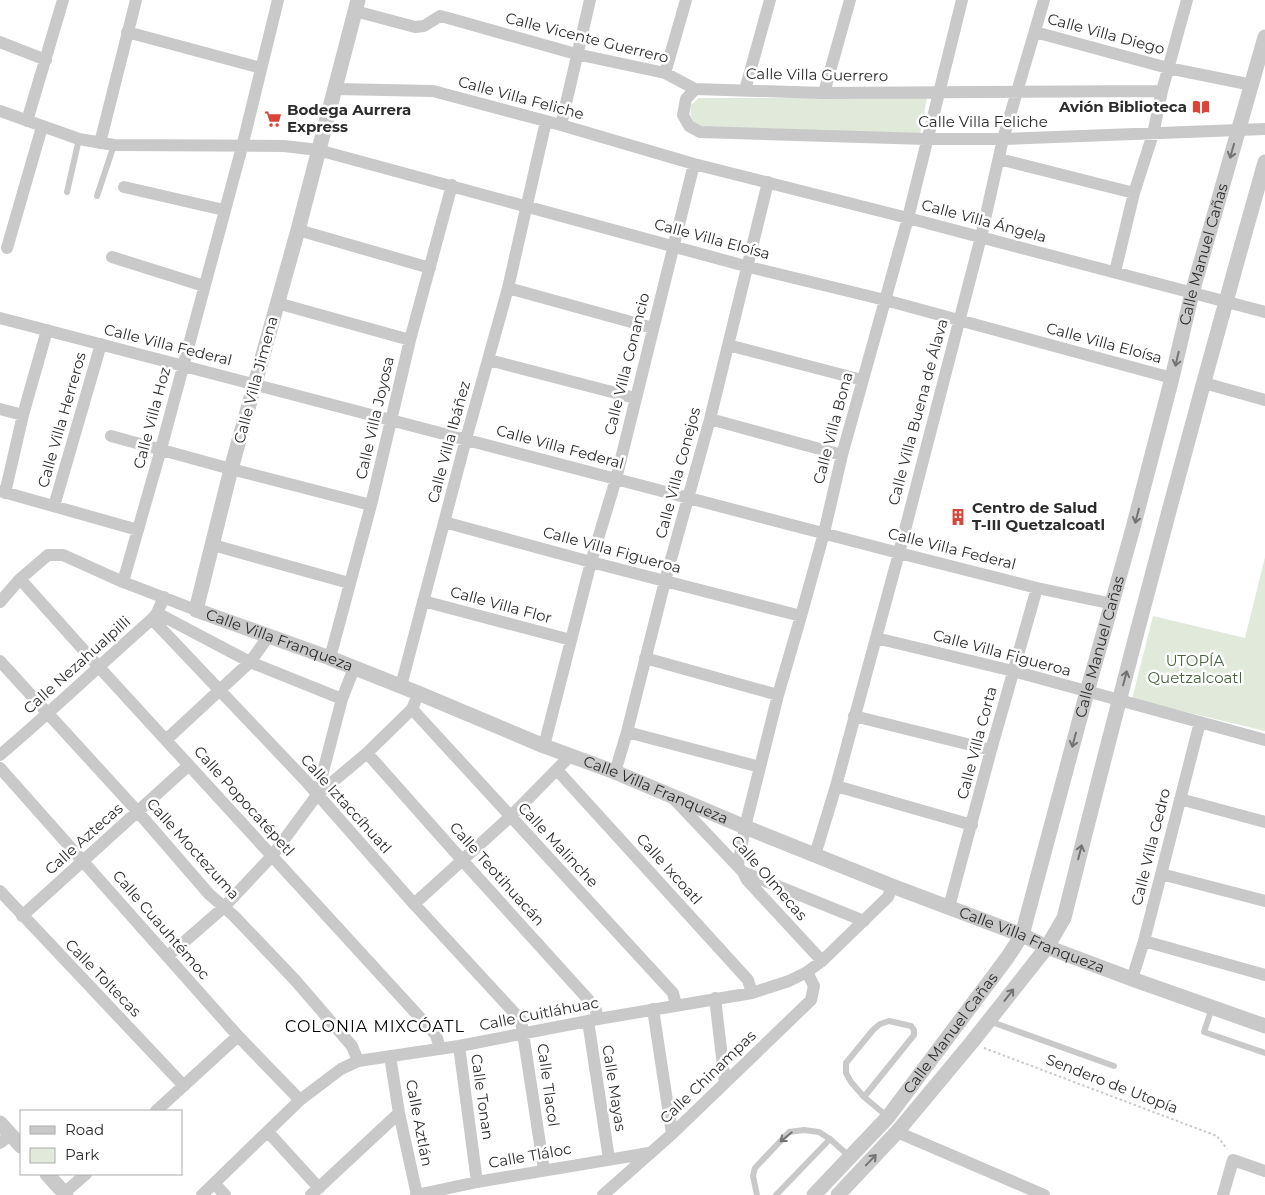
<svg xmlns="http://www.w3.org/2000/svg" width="1265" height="1195" font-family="Montserrat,sans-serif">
<rect width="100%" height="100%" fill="#fff"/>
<path fill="#e0e9da" d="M699,98H927L920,134L702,128C692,122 689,117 691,105Z
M1265,557V731L1132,699L1153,616L1245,638Z"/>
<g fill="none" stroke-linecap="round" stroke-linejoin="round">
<path stroke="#c9c9c9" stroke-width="2" stroke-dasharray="2.5 2.5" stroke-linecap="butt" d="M984,1048L1217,1136L1227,1149"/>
<path stroke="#c9c9c9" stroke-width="6" d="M67,192L79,139
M97,196L114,145
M1212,1008L1204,1032L1265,1053
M989,1021L1114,1066
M864,1097L914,1035V1030L911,1026L889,1021L880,1024L873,1030L846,1063V1073L851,1082L864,1097L888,1117
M757,1195L753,1176L755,1168L789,1132L804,1130L819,1132L830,1139L849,1156
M776,1195L830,1139"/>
<path stroke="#c9c9c9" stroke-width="12" d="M355,11L415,27L424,26L440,16L448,18L576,54L665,73L695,89L824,93L1162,91
M127,32L261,68
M1035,32L1168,68L1252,85
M0,42L46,60
M665,73L686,0
M335,89L433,91L561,125L694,164L908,218L1265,312
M695,89L686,99L683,115L689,126L700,132L927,139H1003L1265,129
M745,90L770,0
M824,93L850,0
M0,111L79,139L114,145L284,146L318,150L749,267L885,300L1172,378
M27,121L63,0
M561,125L590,0
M100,143L136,0
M999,159L1134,193
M124,187L224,210
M298,230L430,268
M7,248L42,127
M112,257L204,286
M1115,272L1134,193L1153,134L1162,91L1187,0
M508,288L653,328
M277,303L410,340
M0,318L899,553L1037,588L1113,604
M728,345L862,380
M489,360L635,398
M1204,383L1265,400
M0,409L23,415
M710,419L842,455
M111,436L231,469L371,505
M0,491L138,530
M5,493L23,415L47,330
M54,506L101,344
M444,522L591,562L801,616
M213,545L349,583
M20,579L98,666L436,1035L440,1048
M123,582L161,449L242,147L278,0
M164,597L157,613L152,619L304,779L414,904L521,1020L544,1170
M423,601L571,640
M0,602L20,579L48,555H63L123,582L196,610
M157,613L250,662L342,699
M876,638L1013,671L1265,740
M330,658L371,505L410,340L452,185
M645,658L778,695
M0,661L138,812L209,894L234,916L295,980L352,1046L358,1061
M401,686L466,439L508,288L546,121
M412,709L673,993L676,1005
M854,716L991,750
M627,732L760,767
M167,739L250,662L268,637
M544,746L591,562L616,479L694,164
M367,753L462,860L595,1007L598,1019
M0,755C52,711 101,664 152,619
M0,768L238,1036L300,1100
M557,770L748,980L752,993
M615,772L627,732L665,581L710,419L768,182
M836,786L972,825
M317,795L342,699L354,668
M672,797L743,872L747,880L822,961
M1180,799L1265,822
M815,855L836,786L899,553L981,237L1003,139L1044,0
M738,865L745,827L778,695L801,616L824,533L842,455L908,218L962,0
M743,872L864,921
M1161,874L1265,901
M0,891L184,1086
M414,904L510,817L570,756
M949,907L991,750L1037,588
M22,916L189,765
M1144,941L1265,975
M168,956L223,908L272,856L317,795L367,753L412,709L415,702
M1132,979L1144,941L1200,722
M715,998L725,1083
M653,1009L672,1134
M588,1021L609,1159
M459,1046L477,1182
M390,1056L399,1113L417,1195
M156,1111L238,1036
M268,1132L319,1188
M897,1132L1044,1195
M0,1143L11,1135
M215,1184L225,1195
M64,1193L86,1174
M202,1195L300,1100L341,1069L358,1061L459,1046L598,1019L752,993L789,981L807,972L822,961L888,897L892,886
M311,1195L399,1113
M416,1195L477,1182L649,1153
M603,1195L672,1134L811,1000L814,986L807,972
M1223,1195L1233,1160L1265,1171"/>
<g stroke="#c9c9c9" stroke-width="15">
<path id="s1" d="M358,0L298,230L231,469L196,610L330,658L418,693L544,746L615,772L745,827L892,886L1022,935L1047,947L1132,979L1265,1026"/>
<path d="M0,1123L21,1146"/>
<path d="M47,1174L66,1195"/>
<path id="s2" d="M814,1195L888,1117L1007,958L1022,935L1087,692L1133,528L1172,378L1192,293L1265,37"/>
<path d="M838,1195L897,1132L972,1042L1047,947L1064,918C1127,665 1194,413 1265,162"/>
</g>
</g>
<defs><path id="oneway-shaft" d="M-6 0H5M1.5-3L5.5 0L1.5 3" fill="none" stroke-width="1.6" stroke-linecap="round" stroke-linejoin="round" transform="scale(1.25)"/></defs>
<g stroke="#737373">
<use href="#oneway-shaft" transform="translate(1232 151) rotate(106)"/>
<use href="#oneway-shaft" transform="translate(1177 359) rotate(103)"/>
<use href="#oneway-shaft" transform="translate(1137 516) rotate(105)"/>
<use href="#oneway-shaft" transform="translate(1125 678) rotate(-75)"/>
<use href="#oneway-shaft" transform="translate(1074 740) rotate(105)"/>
<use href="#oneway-shaft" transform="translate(1080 852) rotate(-76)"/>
<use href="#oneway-shaft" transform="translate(1009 995) rotate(-52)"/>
<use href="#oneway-shaft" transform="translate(786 1137) rotate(141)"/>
<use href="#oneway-shaft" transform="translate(871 1160) rotate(-46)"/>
</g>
<defs>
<g id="library-bare" transform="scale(1.35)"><path d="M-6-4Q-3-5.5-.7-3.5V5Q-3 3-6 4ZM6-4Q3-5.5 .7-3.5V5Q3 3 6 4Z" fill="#d94538" stroke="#fff" stroke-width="2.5" paint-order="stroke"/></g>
<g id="supermarket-bare" transform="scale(1.35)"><path d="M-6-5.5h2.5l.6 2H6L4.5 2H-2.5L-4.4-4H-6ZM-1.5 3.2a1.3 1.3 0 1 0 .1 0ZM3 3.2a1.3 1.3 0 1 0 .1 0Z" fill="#d94538" stroke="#fff" stroke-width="2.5" paint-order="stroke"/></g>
<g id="building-bare" transform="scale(1.35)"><path d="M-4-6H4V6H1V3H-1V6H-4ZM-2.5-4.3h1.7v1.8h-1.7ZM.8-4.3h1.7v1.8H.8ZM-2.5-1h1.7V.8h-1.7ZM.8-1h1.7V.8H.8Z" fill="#d94538" stroke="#fff" stroke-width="2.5" paint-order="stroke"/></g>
</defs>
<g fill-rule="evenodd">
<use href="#library-bare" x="1201" y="107"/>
<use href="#supermarket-bare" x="273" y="119"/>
<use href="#building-bare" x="958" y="517"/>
</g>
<g text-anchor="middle" stroke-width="5" stroke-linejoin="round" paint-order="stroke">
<g font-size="15" fill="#2c2c2c" stroke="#fff">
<text transform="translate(1106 34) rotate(15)" y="5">Calle Villa Diego</text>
<text transform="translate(587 38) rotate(14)" y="5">Calle Vicente Guerrero</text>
<text transform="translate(817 75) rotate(1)" y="5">Calle Villa Guerrero</text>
<text transform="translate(521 98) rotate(15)" y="5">Calle Villa Feliche</text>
<text x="983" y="127">Calle Villa Feliche</text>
<text transform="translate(984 221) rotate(15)" y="5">Calle Villa Ángela</text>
<text transform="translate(712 239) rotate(15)" y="5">Calle Villa Eloísa</text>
<text dy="5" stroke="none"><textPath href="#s2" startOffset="1038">Calle Manuel Cañas</textPath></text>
<text transform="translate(1104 343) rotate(15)" y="5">Calle Villa Eloísa</text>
<text transform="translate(168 345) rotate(14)" y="5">Calle Villa Federal</text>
<text transform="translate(627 364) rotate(-76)" y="5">Calle Villa Conancio</text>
<text transform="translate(256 380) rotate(-75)" y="5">Calle Villa Jimena</text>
<text transform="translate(918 412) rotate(-75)" y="5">Calle Villa Buena de Álava</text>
<text transform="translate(152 418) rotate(-75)" y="5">Calle Villa Hoz</text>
<text transform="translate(375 418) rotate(-77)" y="5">Calle Villa Joyosa</text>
<text transform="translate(62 420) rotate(-74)" y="5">Calle Villa Herreros</text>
<text transform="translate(833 428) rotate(-75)" y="5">Calle Villa Bona</text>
<text transform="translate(449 442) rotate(-75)" y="5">Calle Villa Ibáñez</text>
<text transform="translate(560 447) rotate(15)" y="5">Calle Villa Federal</text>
<text transform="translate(678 473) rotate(-75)" y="5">Calle Villa Conejos</text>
<text transform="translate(952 549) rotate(14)" y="5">Calle Villa Federal</text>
<text transform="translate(612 550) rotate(15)" y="5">Calle Villa Figueroa</text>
<text transform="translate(501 605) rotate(15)" y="5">Calle Villa Flor</text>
<text dy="5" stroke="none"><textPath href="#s1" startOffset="720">Calle Villa Franqueza</textPath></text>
<text dy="5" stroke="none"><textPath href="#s2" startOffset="632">Calle Manuel Cañas</textPath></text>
<text transform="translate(1002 653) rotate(15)" y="5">Calle Villa Figueroa</text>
<text transform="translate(77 665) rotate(-42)" y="5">Calle Nezahualpilli</text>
<text transform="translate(977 743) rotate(-75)" y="5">Calle Villa Corta</text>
<text dy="5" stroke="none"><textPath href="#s1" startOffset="1125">Calle Villa Franqueza</textPath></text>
<text transform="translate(244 801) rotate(48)" y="5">Calle Popocatépetl</text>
<text transform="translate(346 804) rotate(48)" y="5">Calle Iztaccíhuatl</text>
<text transform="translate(84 839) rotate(-42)" y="5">Calle Aztecas</text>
<text transform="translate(558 845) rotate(47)" y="5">Calle Malinche</text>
<text transform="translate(1151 847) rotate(-76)" y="5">Calle Villa Cedro</text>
<text transform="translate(193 849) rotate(48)" y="5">Calle Moctezuma</text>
<text transform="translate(669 869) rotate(48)" y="5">Calle Ixcoatl</text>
<text transform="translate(497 874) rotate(48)" y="5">Calle Teotihuacán</text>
<text transform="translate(769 878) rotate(49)" y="5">Calle Olmecas</text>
<text transform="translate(161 925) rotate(49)" y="5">Calle Cuauhtémoc</text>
<text dy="5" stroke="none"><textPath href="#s1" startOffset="1530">Calle Villa Franqueza</textPath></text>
<text transform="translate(103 978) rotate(46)" y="5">Calle Toltecas</text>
<text transform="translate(539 1014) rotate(-11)" y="5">Calle Cuitláhuac</text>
<text dy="5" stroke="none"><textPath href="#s2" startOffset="212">Calle Manuel Cañas</textPath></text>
<text transform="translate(708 1077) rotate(-44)" y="5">Calle Chinampas</text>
<text transform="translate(1112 1084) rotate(21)" y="5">Sendero de Utopía</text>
<text transform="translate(548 1085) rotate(82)" y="5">Calle Tlacol</text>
<text transform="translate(614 1088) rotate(81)" y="5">Calle Mayas</text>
<text transform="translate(482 1097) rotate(82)" y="5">Calle Tonan</text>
<text transform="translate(419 1123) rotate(79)" y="5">Calle Aztlán</text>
<text transform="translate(530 1156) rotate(-10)" y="5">Calle Tláloc</text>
</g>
<g font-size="15" font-weight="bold" fill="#2c2c2c" stroke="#fff" text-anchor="start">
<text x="1187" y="112" text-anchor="end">Avión Biblioteca</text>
<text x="287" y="115">Bodega Aurrera<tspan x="287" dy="17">Express</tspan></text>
<text x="972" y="513">Centro de Salud<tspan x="972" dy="17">T-III Quetzalcoatl</tspan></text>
</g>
<g font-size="15" fill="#49643d" stroke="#fff">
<text x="1195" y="666">UTOPÍA<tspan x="1195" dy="17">Quetzalcoatl</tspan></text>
</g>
<g font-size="16" letter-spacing="1" fill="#000" stroke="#fff">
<text x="375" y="1032">COLONIA MIXCÓATL</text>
</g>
</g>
<rect x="20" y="1110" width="162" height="65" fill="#ffffff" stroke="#ababab"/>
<rect x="30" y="1126" width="25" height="8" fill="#c9c9c9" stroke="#ababab"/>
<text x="65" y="1135" font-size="15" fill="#2c2c2c">Road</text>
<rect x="30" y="1148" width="25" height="15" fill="#e0e9da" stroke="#ababab"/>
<text x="65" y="1160" font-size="15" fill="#2c2c2c">Park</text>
</svg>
